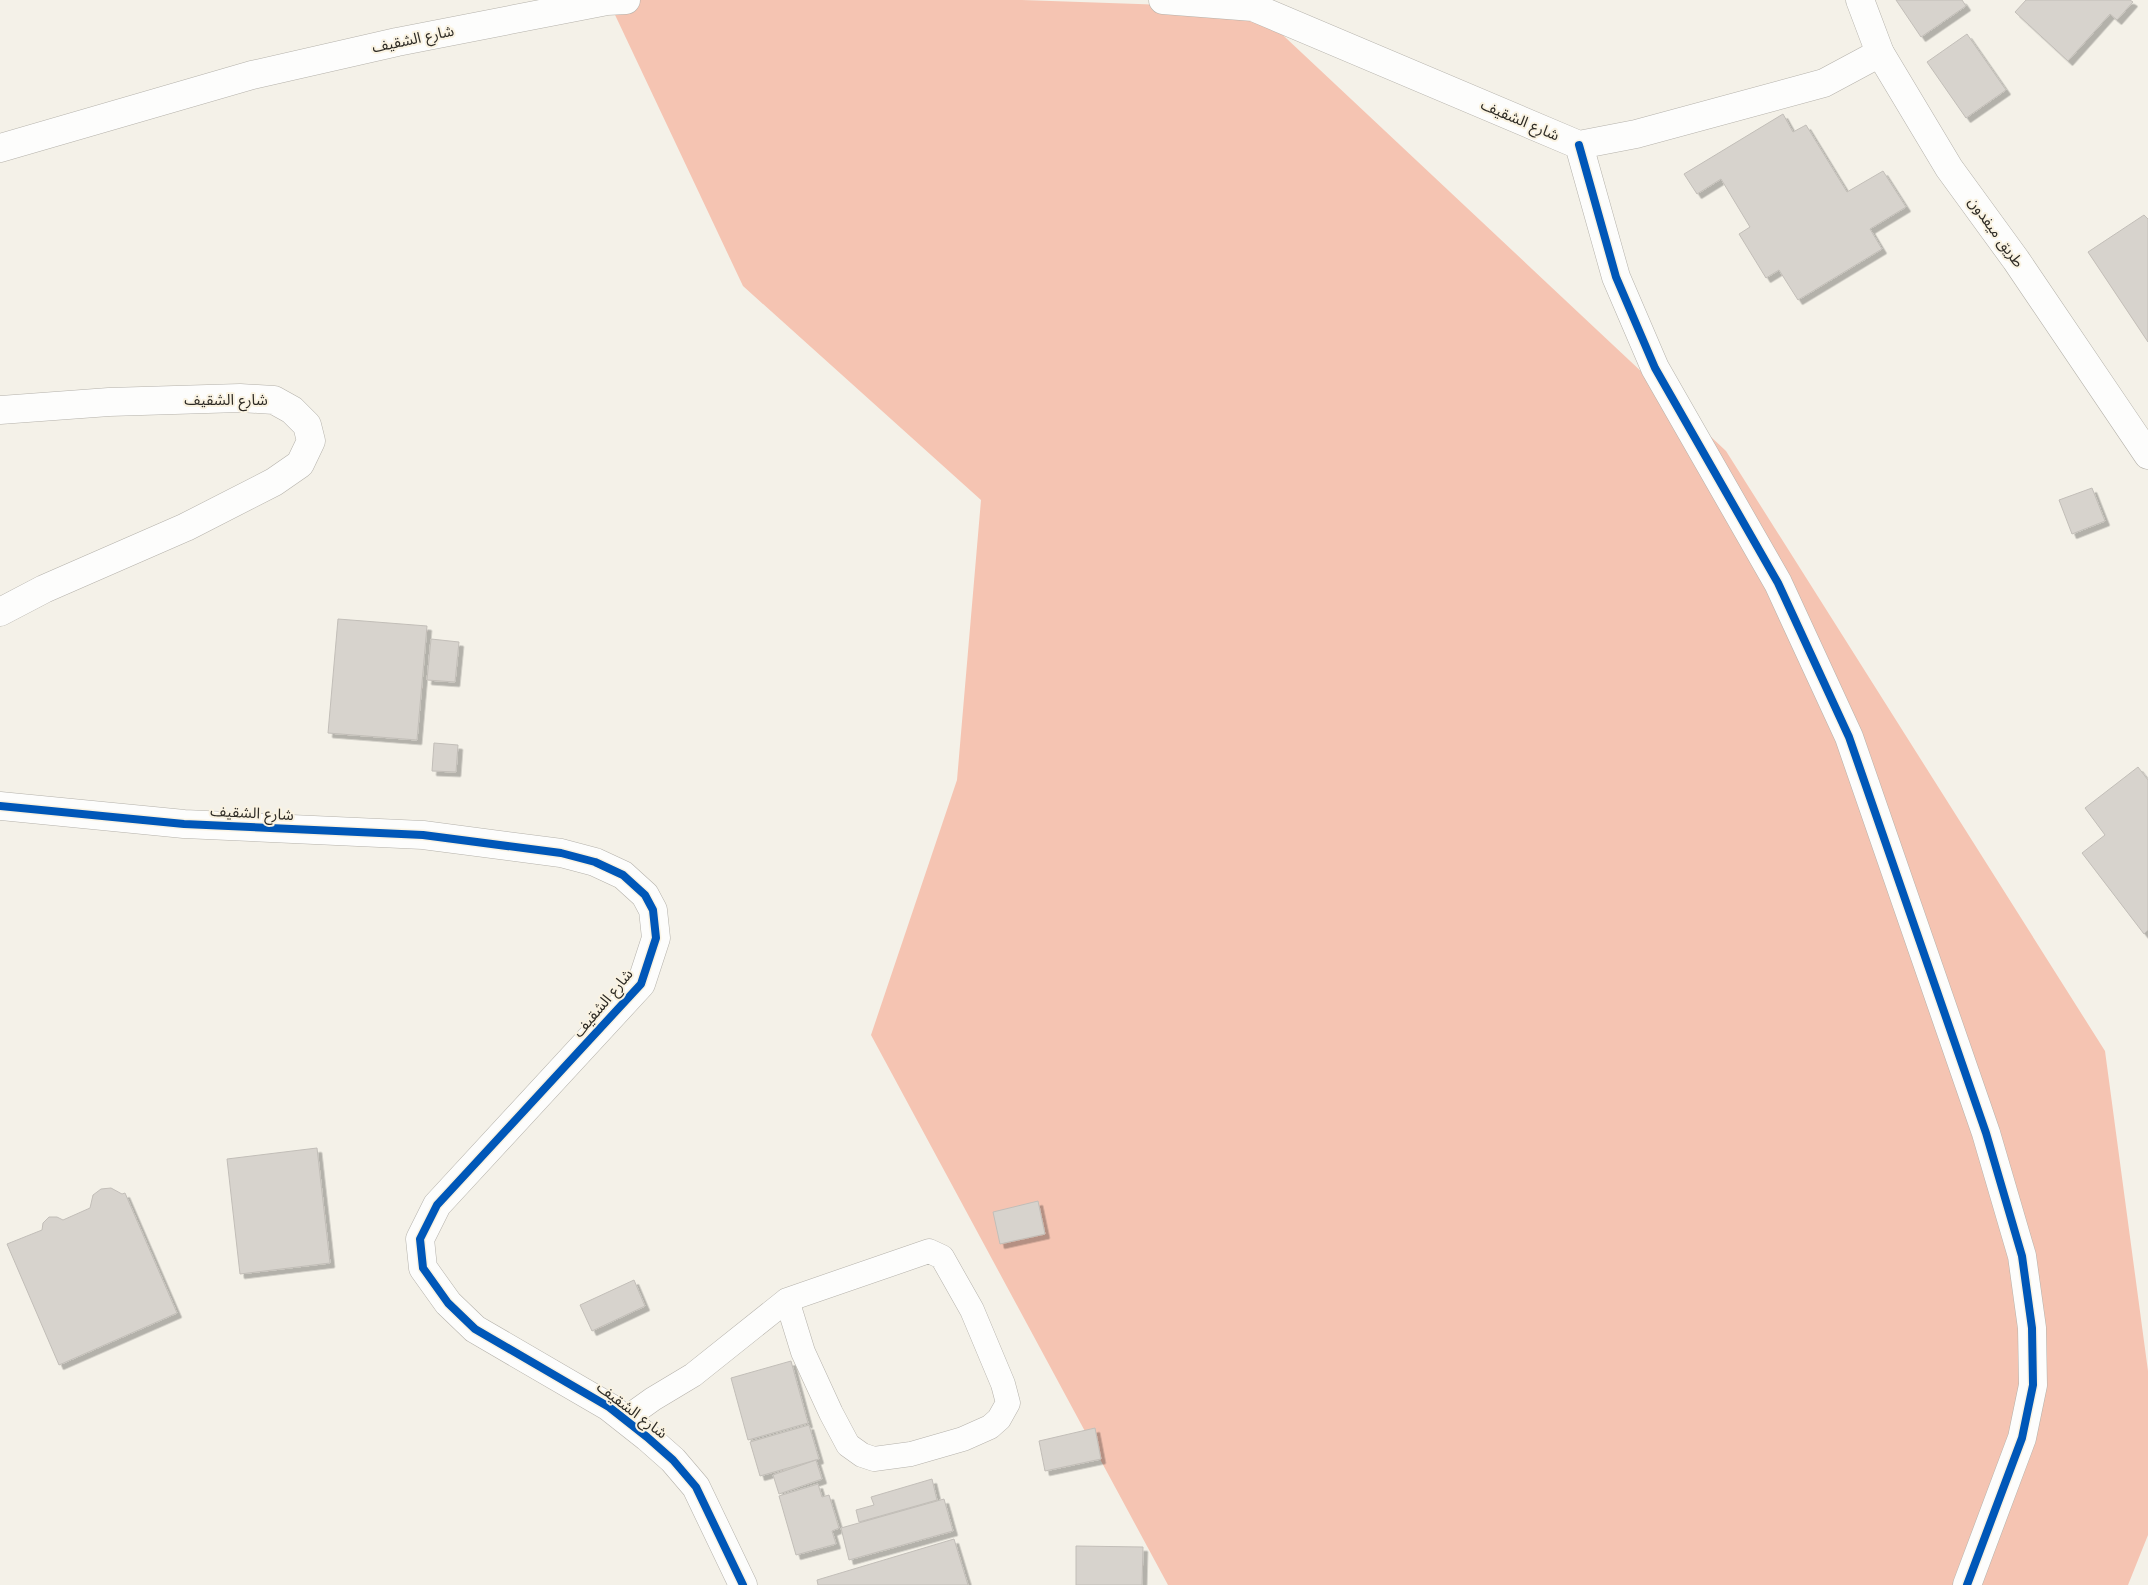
<svg xmlns="http://www.w3.org/2000/svg" width="2148" height="1585" font-family="Jost,'Noto Sans Arabic',sans-serif">
<defs>
<filter id="shadow"><feDropShadow dx="4.5" dy="4.5" stdDeviation="0" flood-color="#0004"/></filter>
</defs>
<rect width="100%" height="100%" fill="#f4f1e8"/>
<path fill="#f5c4b2" d="M608,0H1022L1254,8L1726,451L2105,1051L2148,1371V1535L2128,1585H1168L871,1035L957,780L981,500L743,286Z"/>
<path fill="#d7d3cd" stroke="#c2beb8" filter="url(#shadow)" d="M1896,0H1962L1966,6L1921,37Z
M2026,0H2130L2133,2L2117,20L2110,14L2068,61L2015,12Z
M1967,34L2006,90L1966,118L1927,62Z
M1783,114L1793,132L1806,125L1847,192L1883,171L1906,207L1870,229L1882,249L1798,300L1779,270L1766,278L1739,234L1750,227L1721,179L1697,194L1684,174Z
M2144,215L2148,219V342L2088,252Z
M2092,488L2105,521L2072,534L2059,500Z
M338,619L427,626L417,740L328,733Z
M431,639L459,642L455,682L427,680Z
M434,743L458,745L456,772L432,771Z
M2138,767L2148,780V930L2144,934L2082,853L2105,835L2085,808Z
M317,1148L330,1263L240,1274L227,1159Z
M111,1188L122,1194L125,1193L177,1313L59,1365L7,1244L42,1230L43,1223L49,1217H57L63,1220L90,1208L93,1195L101,1189Z
M1038,1201L1045,1234L1000,1244L993,1212Z
M634,1280L645,1306L592,1331L580,1305Z
M791,1361L808,1423L748,1440L731,1378Z
M809,1425L819,1459L760,1476L750,1442Z
M1095,1428L1101,1459L1045,1471L1039,1441Z
M816,1460L822,1479L779,1494L773,1475Z
M932,1479L937,1500L859,1522L856,1510L874,1505L871,1497Z
M818,1484L822,1497L829,1495L839,1528L832,1531L836,1544L796,1555L779,1496Z
M944,1499L953,1531L849,1560L841,1528Z
M954,1539L968,1585H818L817,1580Z
M1076,1546L1143,1547L1142,1585H1076Z"/>
<g fill="none" stroke-linecap="round" stroke-linejoin="round">
<g stroke="#b4b1aa" stroke-width="25">
<path id="lane" d="M625,1419L653,1399L693,1375L787,1300L929,1251L942,1257L972,1310L1003,1384L1008,1403L999,1419L990,1427L963,1439L911,1454L874,1459L862,1455L848,1445L831,1413L803,1352L787,1300"/>
</g>
<g stroke="#b4b1aa" stroke-width="29">
<path id="street" d="M1163,0L1253,7L1579,145L1636,134L1824,83L1880,53
M1579,145L1616,277L1655,368L1778,583L1849,737L1986,1133L2022,1256L2032,1328L2033,1385L2022,1438L1967,1585
M0,148L252,75L397,42L607,1L626,0
M0,410L109,402L240,398L274,400L292,410L307,425L311,441L300,464L274,482L186,527L44,589L0,612
M0,806L184,824L423,835L561,853L595,862L623,875L645,895L653,910L656,938L641,984L437,1205L420,1239L423,1268L448,1303L475,1329L609,1407L647,1437L673,1460L696,1487L743,1585"/>
</g>
<g stroke="#b4b1aa" stroke-width="29">
<path id="primary" d="M1860,0L1880,53L1949,168L2016,260L2148,455"/>
</g>
<use href="#lane" stroke="#fdfdfc" stroke-width="24"/>
<use href="#street" stroke="#fdfdfc" stroke-width="28"/>
<use href="#primary" stroke="#fdfdfc" stroke-width="28"/>
<g stroke="#faf3e2" stroke-width="11">
<path id="cycleway" d="M1579,145L1616,277L1655,368L1778,583L1849,737L1986,1133L2022,1256L2032,1328L2033,1385L2022,1438L1967,1585
M0,806L184,824L423,835L561,853L595,862L623,875L645,895L653,910L656,938L641,984L437,1205L420,1239L423,1268L448,1303L475,1329L609,1407L647,1437L673,1460L696,1487L743,1585"/>
</g>
<use href="#cycleway" stroke="#0057b8" stroke-width="8"/>
</g>
<g text-anchor="middle" stroke-width="4" stroke-linejoin="round" paint-order="stroke">
<g font-size="15" fill="#2d2a24" stroke="#faf3e2">
<text transform="translate(413 39) rotate(-12)" y="5">شارع الشقيف</text>
<text transform="translate(1520 120) rotate(23)" y="5">شارع الشقيف</text>
<text transform="translate(1996 232) rotate(54)" y="5">طريق ميفدون</text>
<text x="226" y="405">شارع الشقيف</text>
<text transform="translate(252 813) rotate(3)" y="5">شارع الشقيف</text>
<text transform="translate(603 1003) rotate(-50)" y="5">شارع الشقيف</text>
<text transform="translate(632 1410) rotate(37)" y="5">شارع الشقيف</text>
</g>
</g>
</svg>
